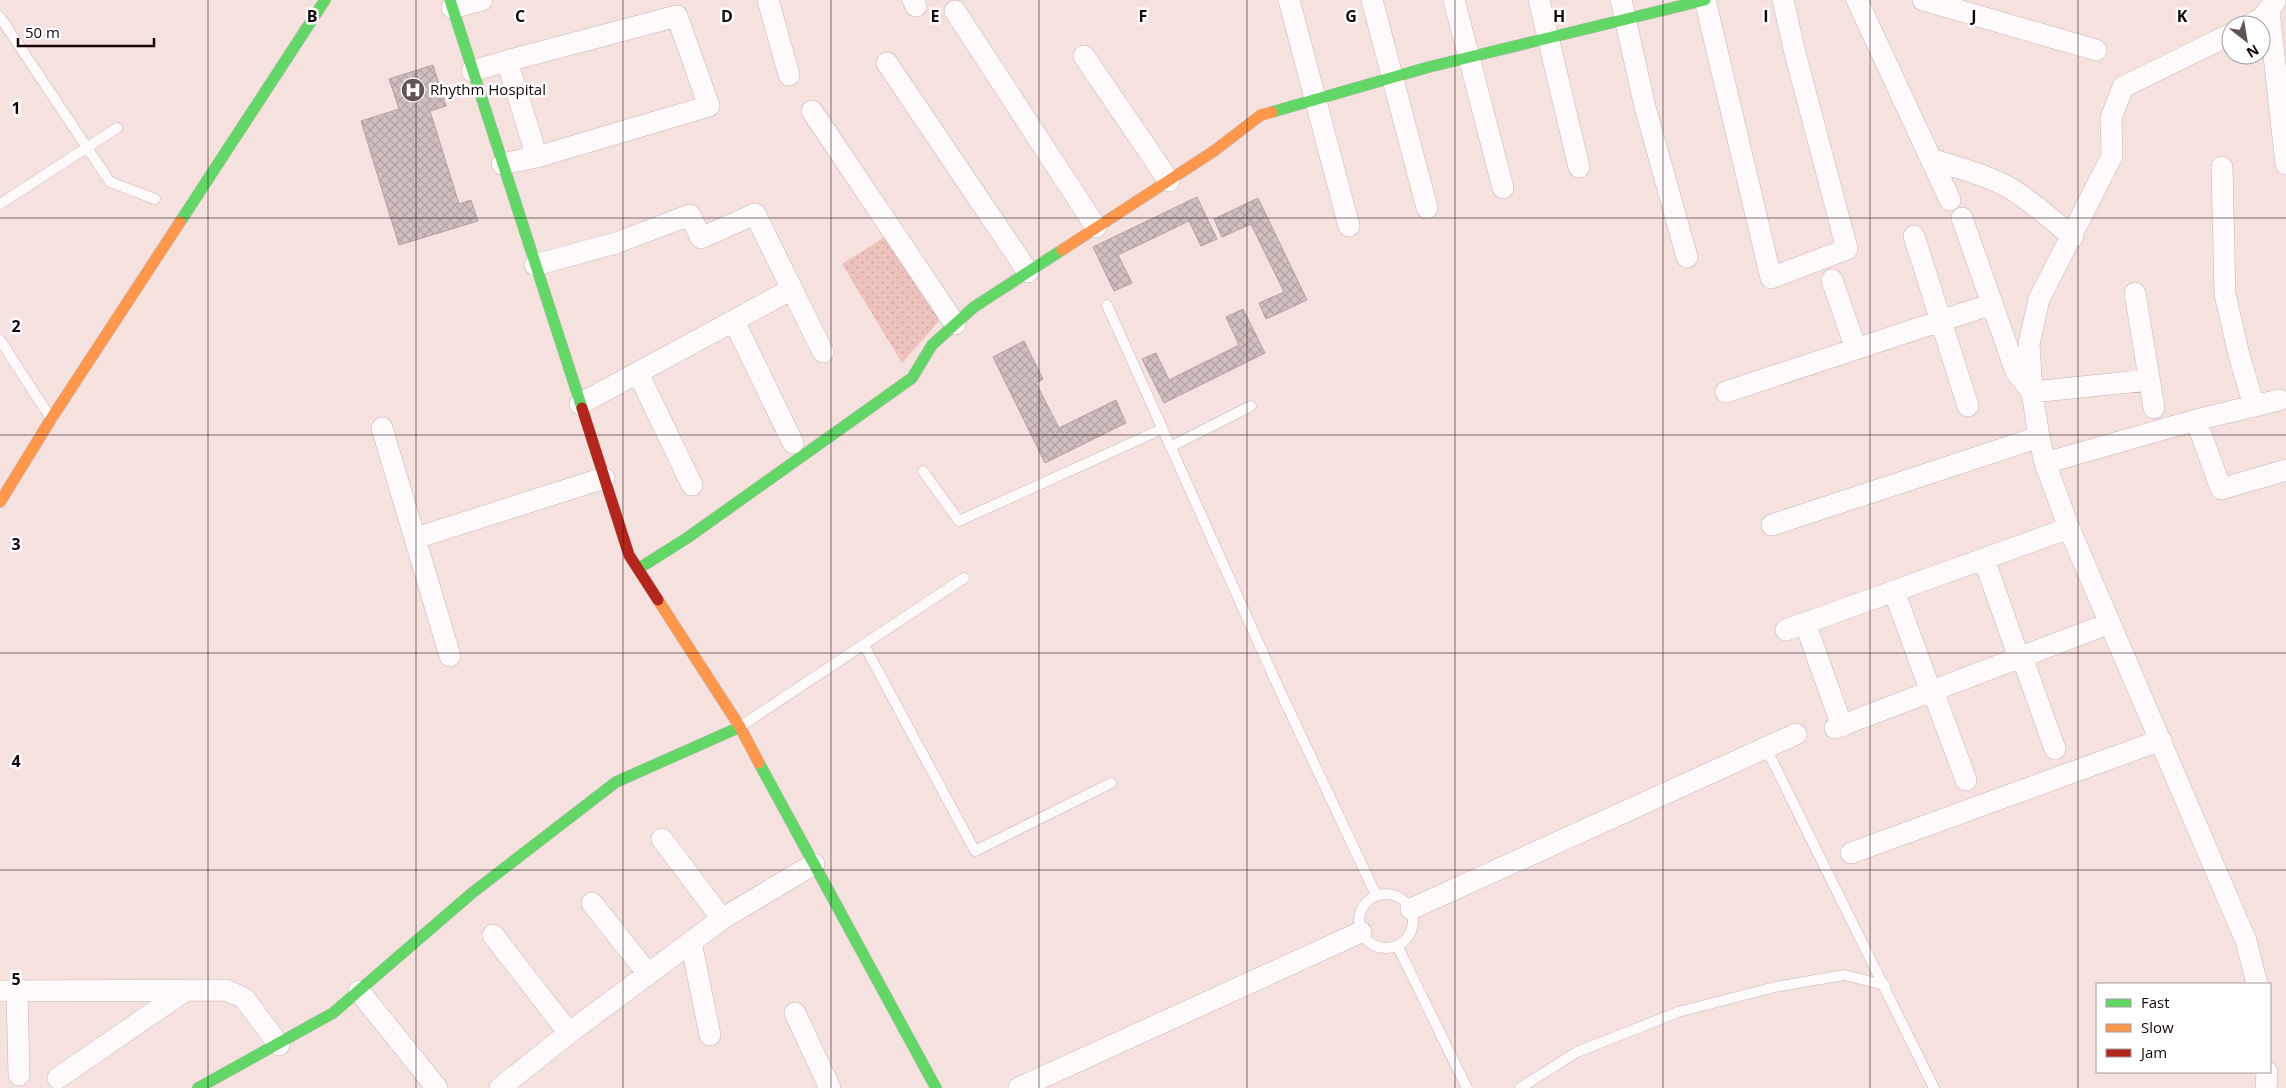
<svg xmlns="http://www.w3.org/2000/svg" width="2286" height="1088" font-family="'Open Sans',sans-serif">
<defs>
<pattern id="grass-dots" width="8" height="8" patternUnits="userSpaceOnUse" patternTransform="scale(1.25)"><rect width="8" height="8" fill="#eec2bc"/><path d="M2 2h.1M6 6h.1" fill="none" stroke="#cba5a0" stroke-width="1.8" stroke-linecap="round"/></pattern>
<pattern id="building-cross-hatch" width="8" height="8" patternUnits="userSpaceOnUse" patternTransform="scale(1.25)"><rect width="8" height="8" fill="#cfbfbd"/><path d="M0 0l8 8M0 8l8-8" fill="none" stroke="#b1a3a1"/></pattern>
</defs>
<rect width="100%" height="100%" fill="#f5e1de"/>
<path fill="url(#grass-dots)" d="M885,237L940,320L902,363L842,264Z"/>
<path fill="url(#building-cross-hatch)" stroke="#b2a3a1" d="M433,65L446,106L430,111L459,204L471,200L478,221L399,245L361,121L399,109L389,79Z
M1197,197L1217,239L1201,246L1189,221L1118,255L1132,283L1114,291L1093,247Z
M1258,198L1307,300L1266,319L1259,303L1284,292L1251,224L1222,237L1214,219Z
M1243,309L1265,353L1164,403L1142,359L1156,353L1169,380L1239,345L1226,317Z
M1024,341L1043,379L1036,383L1059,428L1116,400L1126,423L1045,463L993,357Z"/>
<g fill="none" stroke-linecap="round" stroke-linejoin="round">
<g stroke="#c6b7b5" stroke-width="11">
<path id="lane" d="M0,17L110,182L155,199
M0,204L117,128
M1107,305L1281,693L1376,895
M0,340L50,417
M1170,447L1251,406
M923,471L959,521L1162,429
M864,645L975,851L1111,783
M741,726L964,578
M1766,748L1934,1088
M1359 921a27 27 0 1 1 54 0a27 27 0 1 1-54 0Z
M1397,945L1467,1088
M1520,1088L1577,1052L1678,1012L1775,987L1844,975L1885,985"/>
</g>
<g stroke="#c6b7b5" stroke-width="22">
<path id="street" d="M768,0L789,75
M913,0L916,6
M1289,0L1349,226
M1372,0L1427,208
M1454,0L1503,188
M1539,0L1579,167
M1621,0L1645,107L1687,257
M1705,0L1771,278L1847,249L1795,53L1783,0
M1857,0L1950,200
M1923,0L2096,50
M452,8L482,0
M2269,10L2286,164
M955,11L1096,227
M2249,25L2261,19L2275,2
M2231,34L2123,87L2111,118L2112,156L2039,299L2029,344L2032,392L2039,437L2045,463L2069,528L2246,941L2257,984
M1084,56L1169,181
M887,63L1028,272
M472,71L507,61
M812,111L955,324
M1931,159C1956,167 1984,174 2008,187C2032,201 2052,220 2073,237
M502,164L537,157L709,106L677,16L507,61L537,157
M2222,167L2225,294L2239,355L2254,406
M1962,218L2016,372L2032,392L2149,380
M1914,236L1968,406
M535,265L616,243L690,215L701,238L755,214L823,352
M1832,280L1856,349
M2135,293L2154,408
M734,321L793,443
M638,373L692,485
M1726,392L1992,304
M580,404L792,289
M2196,420L2221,489L2286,470
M382,428L450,656
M2045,463L2196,420L2279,400
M1772,525L2039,437
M416,538L604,478
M1984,559L2019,658
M1894,591L1931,692
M1805,623L1842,726
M1786,630L2069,528
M2022,657L2055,749
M1933,691L1966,780
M1835,728L2110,623
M662,839L722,919
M1851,853L2161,740
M592,903L648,974
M1411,909L1796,734
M493,935L569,1033
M691,942L710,1035
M0,991L226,990L244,998L279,1045
M17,991L19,1075
M359,991L437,1088
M795,1013L830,1088
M58,1078L186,990
M500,1088L569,1033L722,919L814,864
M1019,1088L1361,932
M2266,1088L2267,1072"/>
</g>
<g stroke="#c6b7b5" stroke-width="12">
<path id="fast" d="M450,0L582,408
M1272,112L1429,67L1705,0
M180,222L325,0
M638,569L687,538L912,378L932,345L974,307L1062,250
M759,763L936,1088
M198,1088L333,1013L472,893L616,782L740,727"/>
</g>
<g stroke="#c6b7b5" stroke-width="12">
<path id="slow" d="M1062,250L1214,151L1261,115L1272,112
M0,502L51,419L180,222
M658,600L740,727L759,763"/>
</g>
<g stroke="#c6b7b5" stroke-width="12">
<path id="jam" d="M582,408L629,555L658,600"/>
</g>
<use href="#lane" stroke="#fefafa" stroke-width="10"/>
<use href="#street" stroke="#fefafa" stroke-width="21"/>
<use href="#fast" stroke="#63d668" stroke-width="11"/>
<use href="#slow" stroke="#ff974d" stroke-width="11"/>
<use href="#jam" stroke="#b3261e" stroke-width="11"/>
</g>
<path fill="none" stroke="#130807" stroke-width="1" stroke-opacity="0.55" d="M208,0V1088M416,0V1088M623,0V1088M831,0V1088M1039,0V1088M1247,0V1088M1455,0V1088M1663,0V1088M1870,0V1088M2078,0V1088M0,218H2286M0,435H2286M0,653H2286M0,870H2286"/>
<defs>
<g id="hospital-disc" transform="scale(1.25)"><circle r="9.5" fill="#625452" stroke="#fff"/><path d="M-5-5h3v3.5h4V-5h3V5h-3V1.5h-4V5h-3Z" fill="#fff"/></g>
</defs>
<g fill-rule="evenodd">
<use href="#hospital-disc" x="413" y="90"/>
</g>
<g text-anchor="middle" stroke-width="5" stroke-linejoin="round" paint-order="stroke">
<g font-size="15" fill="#130807" stroke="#fff" text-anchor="start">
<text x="430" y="95">Rhythm Hospital</text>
</g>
</g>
<g font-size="16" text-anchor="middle" font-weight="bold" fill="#130807" stroke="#fff" stroke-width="5" stroke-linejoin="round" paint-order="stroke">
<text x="312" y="22">B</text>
<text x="520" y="22">C</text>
<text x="727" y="22">D</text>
<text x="935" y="22">E</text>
<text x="1143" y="22">F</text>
<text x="1351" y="22">G</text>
<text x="1559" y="22">H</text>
<text x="1766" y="22">I</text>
<text x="1974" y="22">J</text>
<text x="2182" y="22">K</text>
<text x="16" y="114">1</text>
<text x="16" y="332">2</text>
<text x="16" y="550">3</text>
<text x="16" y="767">4</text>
<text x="16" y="985">5</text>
</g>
<rect x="2096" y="983" width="175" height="90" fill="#ffffff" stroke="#a19c9c"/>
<rect x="2106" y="999" width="25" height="8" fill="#63d668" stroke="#a19c9c"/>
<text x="2141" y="1008" font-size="15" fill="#130807">Fast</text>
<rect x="2106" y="1024" width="25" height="8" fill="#ff974d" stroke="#a19c9c"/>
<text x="2141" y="1033" font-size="15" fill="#130807">Slow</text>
<rect x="2106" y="1049" width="25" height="8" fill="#b3261e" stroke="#a19c9c"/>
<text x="2141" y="1058" font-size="15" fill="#130807">Jam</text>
<g transform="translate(2246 40) rotate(149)"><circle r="24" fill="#ffffff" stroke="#a19c9c"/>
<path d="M0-4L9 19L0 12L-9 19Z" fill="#625452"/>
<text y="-8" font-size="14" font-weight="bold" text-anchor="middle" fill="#130807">N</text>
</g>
<path d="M18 38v8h136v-8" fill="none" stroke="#130807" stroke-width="2.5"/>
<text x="25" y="38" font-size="15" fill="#130807" stroke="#ffffff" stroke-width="4" paint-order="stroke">50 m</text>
</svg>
